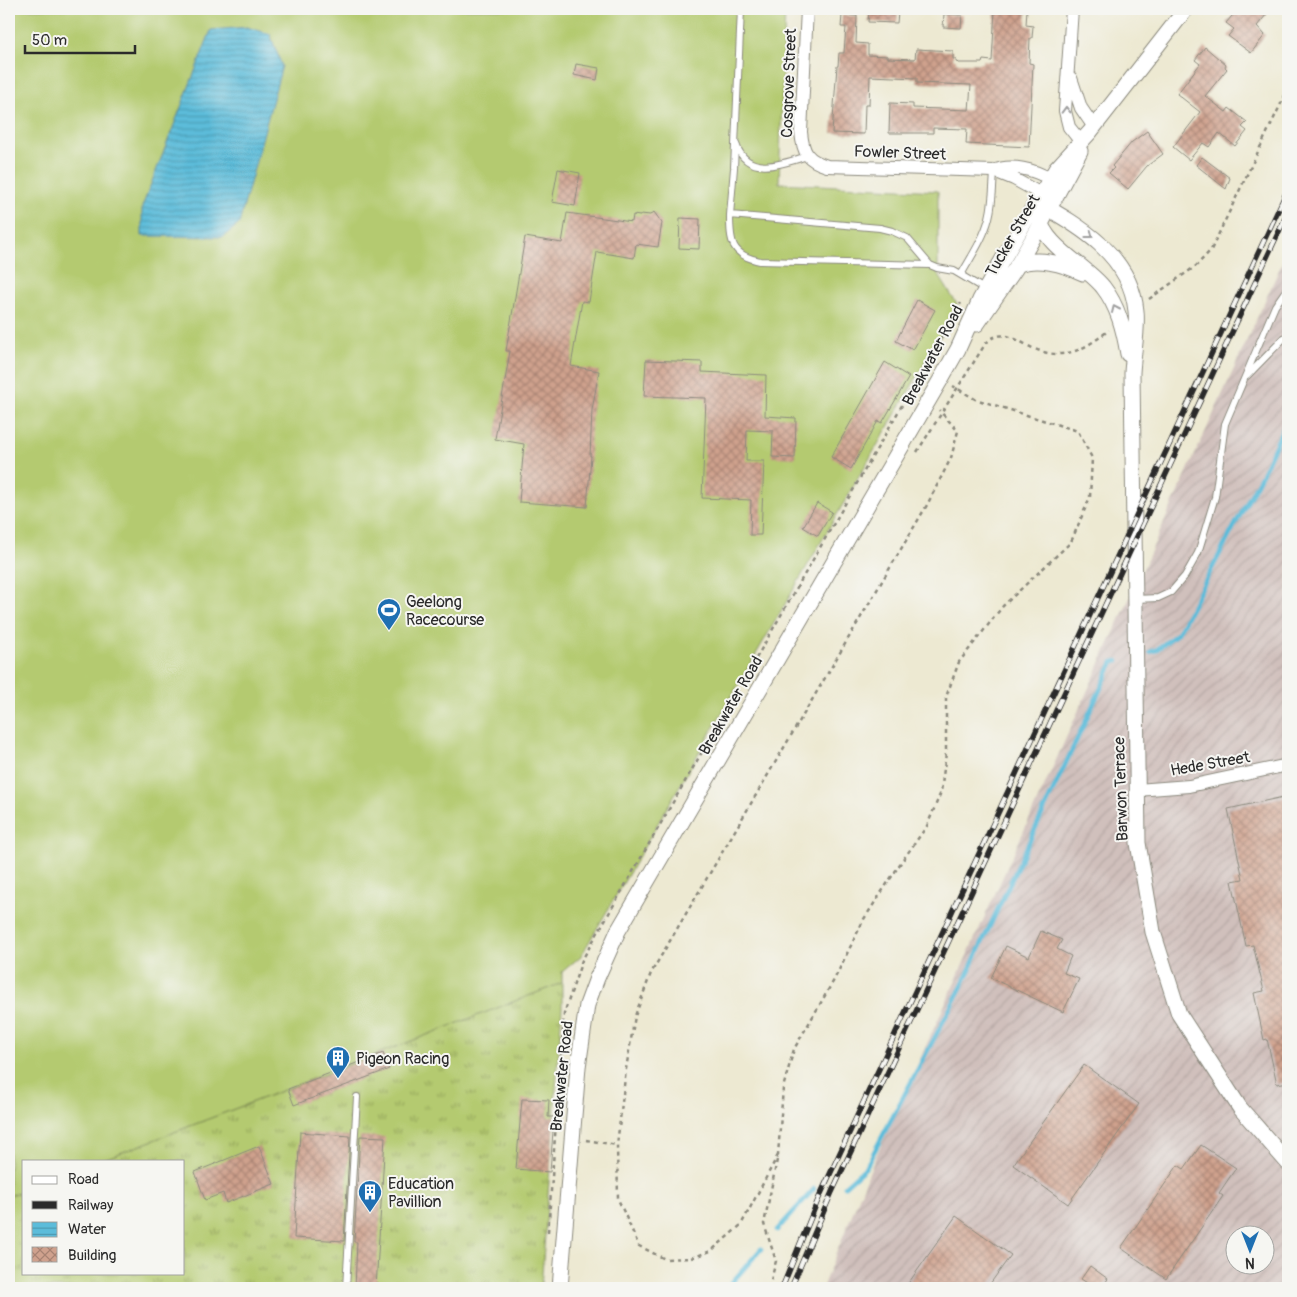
<svg xmlns="http://www.w3.org/2000/svg" width="1297" height="1297" font-family="Pangolin,sans-serif">
<defs>
<pattern id="industrial-furrows" width="10" height="10" patternUnits="userSpaceOnUse" patternTransform="scale(1.25)"><rect width="10" height="10" fill="#d0c0bc"/><path d="M-1 1l2-2M0 10L10 0M9 11l2-2" fill="none" stroke="#b3a5a2"/></pattern>
<pattern id="grass-tufts" width="24" height="20" patternUnits="userSpaceOnUse" patternTransform="scale(1.25)"><rect width="24" height="20" fill="#b4ca6f"/><path d="M3 7l-1-3M5 7V3M7 7l1-3M15 17l-1-3M17 17v-4M19 17l1-3" fill="none" stroke="#93a45b"/></pattern>
<pattern id="water-rules" width="6" height="5" patternUnits="userSpaceOnUse" patternTransform="scale(1.25)"><rect width="6" height="5" fill="#5cbcda"/><path d="M0 2.5h6" fill="none" stroke="#4c99b1"/></pattern>
<pattern id="building-cross-hatch" width="8" height="8" patternUnits="userSpaceOnUse" patternTransform="scale(1.25)"><rect width="8" height="8" fill="#cfa18d"/><path d="M0 0l8 8M0 8l8-8" fill="none" stroke="#a88373"/></pattern>
</defs>
<rect width="100%" height="100%" fill="#f6f6f2"/>
<filter id="ink" filterUnits="userSpaceOnUse"><feTurbulence type="fractalNoise" baseFrequency=".02" numOctaves="2"/><feDisplacementMap in="SourceGraphic" scale="10" xChannelSelector="R" yChannelSelector="G"/><feConvolveMatrix kernelMatrix="1 2 1 2 8 2 1 2 1" color-interpolation-filters="sRGB"/></filter>
<filter id="wash" filterUnits="userSpaceOnUse"><feTurbulence type="fractalNoise" baseFrequency=".0096" numOctaves="4" result="noise"/><feDisplacementMap in="SourceGraphic" scale="20" xChannelSelector="R" yChannelSelector="G"/><feGaussianBlur stdDeviation="1.12" result="paint"/><feColorMatrix in="noise" values="0 0 0 0 0 0 0 0 0 0 0 0 0 0 0 0 0 1.4 0 .05"/><feComposite in="paint" operator="in"/></filter>
<g filter="url(#wash)">
<rect width="100%" height="100%" fill="#ede9d2"/>
<path fill="url(#industrial-furrows)" fill-rule="evenodd" d="M1288,250V1288H822L875,1158ZM1234,1234H1264V1264H1234Z"/>
<path fill="url(#grass-tufts)" stroke="#707a4d" d="M562,983V1008L541,1288H9V1196L24,1190V1273H184V1161H99Z"/>
<path fill="#b4ca6f" stroke="#707a4d" d="M9,9H785L779,183L938,191V274L958,306L581,956L562,972V983L99,1161H24V1190L9,1196Z"/>
<path fill="url(#water-rules)" stroke="#447482" d="M247,27L270,34L282,66L239,224L223,237L142,236V207L211,30Z"/>
<g fill="none" stroke-linecap="round" stroke-linejoin="round">
<path stroke="#5cbcda" stroke-width="4.5" d="M1150,652L1156,650L1178,633L1263,472L1288,418
M845,1186L866,1167L962,986L1113,662L1118,661
M777,1230L814,1189
M727,1288L761,1249"/>
</g>
<g id="blocks">
<path fill="url(#building-cross-hatch)" d="M995,9H1027L1026,25L1033,26L1032,38H1030L1029,63L1033,64L1029,147L966,144L967,129L933,128V133H889L890,103L913,104V108L969,110L971,85L917,83V78L870,76L869,105H865L864,134L832,133L837,66H838L839,53H844L846,27H841L842,15L857,16L856,43L868,44V55L888,56V58L915,59L916,49L953,51V59H956V62L959,63H982L983,60L992,61Z
M1238,9H1271L1257,26L1265,35L1251,53L1228,36L1234,29L1226,23Z
M869,11L898,12L897,23L868,22Z
M944,14L962,15L961,28L943,27Z
M1205,47L1226,65L1225,67L1227,69L1205,96L1226,112L1229,108L1247,122L1242,127L1247,131L1235,146L1219,133L1209,147L1203,143L1189,160L1173,147L1200,112L1177,94L1200,64L1195,60Z
M576,64L599,68L597,80L574,75Z
M1147,131L1163,154L1147,166L1128,189L1109,173L1114,168L1112,166L1132,142Z
M1202,157L1230,178L1226,189L1196,165Z
M558,169L580,173L575,206L552,202Z
M654,212L662,223L658,247L636,244L634,258L597,252L589,302L582,301L571,366L599,371L592,410L590,456H591L587,507L519,502L524,444L495,439L510,351H506L525,237L562,243L567,213L632,222L633,215L640,216L641,214L650,215Z
M680,218L700,219L699,249L679,248Z
M917,300L935,310L913,350L896,341Z
M646,360L702,362V372L766,375L765,416L796,418L795,458L772,457L773,431L747,430L746,461H764L761,535H750L751,500L702,498L706,398L644,396Z
M885,362L909,377L882,423L878,421L851,469L831,457Z
M817,503L832,512L818,536L803,527Z
M1288,796V1082L1277,1084L1267,1039L1264,1040L1254,993L1264,991L1253,945L1246,946L1232,881L1243,879L1228,809Z
M1041,931L1062,940L1057,949L1071,956L1064,973L1079,979L1063,1012L991,978L1006,946L1029,957Z
M383,1053L389,1069L294,1105L288,1089Z
M1084,1065L1139,1104L1068,1204L1013,1165Z
M522,1099L549,1100L548,1117H554L550,1172L516,1169Z
M300,1132L350,1136L344,1241L294,1238Z
M360,1136L385,1137L376,1288H355L357,1242H354Z
M1201,1145L1236,1168L1219,1193L1223,1196L1166,1279L1121,1248L1178,1165L1184,1169Z
M259,1146L274,1184L226,1203L223,1193L205,1200L195,1172Z
M956,1216L1011,1255L987,1288H905Z
M1090,1266L1108,1279L1101,1288H1095L1081,1279Z"/>
</g>
</g>
<g filter="url(#ink)">
<use href="#blocks" fill-opacity="0" stroke="#8c8a7e" stroke-width="1"/>
<g fill="none" stroke-linecap="round" stroke-linejoin="round">
<g stroke="#8c8a7e" stroke-width="8">
<path id="service" d="M741,9L734,168L730,215L880,228L892,231L907,238L930,265L937,268L954,271L986,290
M736,144C747,178 783,164 807,156
M730,215C730,242 731,255 760,261L930,265
M961,275C971,257 984,238 989,218C993,203 993,187 994,171
M1247,376L1288,334
M1135,599L1158,598L1171,592L1185,576L1198,553L1215,497L1225,424L1275,306L1288,287
M346,1288L357,1097"/>
</g>
<g stroke="#8c8a7e" stroke-width="14">
<path id="minor" d="M807,9L801,132C803,153 807,160 827,166L994,171L1014,179L1041,194
M1072,9L1065,111L1069,127L1081,142
M1071,78L1081,108L1094,127
M994,171C1011,163 1035,170 1050,179
M1137,790L1189,786L1288,765"/>
</g>
<g stroke="#8c8a7e" stroke-width="17">
<path id="tertiary" d="M1037,202C1080,226 1131,256 1136,311C1138,331 1133,353 1132,373L1138,843L1153,932L1179,1014L1240,1108L1288,1163
M1039,217C1044,246 1084,264 1103,287C1118,306 1124,330 1128,354
M1017,265C1037,256 1064,264 1083,273
M977,324L1015,269L1036,233L1080,151
M560,1288L578,1067L587,1005L597,978L618,931L941,379L958,349L980,300L1000,264L1056,169L1090,132L1186,9"/>
</g>
<path stroke="#8c8a7e" stroke-width="2.5" stroke-dasharray="4 4" stroke-linecap="butt" d="M1149,299L1196,266L1211,250L1288,89
M917,452L984,346C1000,324 1018,342 1035,349C1042,352 1050,354 1057,354C1078,354 1094,342 1109,330
M586,1140L617,1145
M778,1155L741,1225L711,1251L691,1258L665,1259L639,1246L618,1199L617,1145L626,1069L635,1016L651,973L927,505L951,458L958,431L939,410
M548,1232L564,1014L582,960L961,303
M769,1288L776,1261L764,1224L778,1155L783,1088L794,1049L834,980L864,919L900,864L927,826L941,792L946,753V697L959,662L1003,606L1071,542L1090,497L1092,458L1078,431L975,399L953,386"/>
<use href="#service" stroke="#fff" stroke-width="6"/>
<use href="#minor" stroke="#fff" stroke-width="12"/>
<use href="#tertiary" stroke="#fff" stroke-width="15"/>
<g stroke="#2b2b2b" stroke-width="5.5">
<path id="rail" d="M782,1288L818,1200L1288,189
M791,1288L832,1192L1288,212"/>
</g>
<use href="#rail" stroke="#f6f6f2" stroke-width="4" stroke-dasharray="11" stroke-linecap="butt"/>
</g>
<defs><path id="oneway-chevron" d="M-2-3.5L2.5 0L-2 3.5" fill="none" stroke-width="1.6" stroke-linecap="round" stroke-linejoin="round" transform="scale(1.25)"/></defs>
<g stroke="#a0a0a0">
<use href="#oneway-chevron" transform="translate(1066 110) rotate(-91)"/>
<use href="#oneway-chevron" transform="translate(1090 235) rotate(37)"/>
<use href="#oneway-chevron" transform="translate(1115 309) rotate(-114)"/>
</g>
</g>
<defs>
<g id="stadium-pin" transform="scale(1.25)"><path d="M0 17L-7.5 6A9.5 9.5 0 1 1 7.5 6Z" fill="#1f6fb2" stroke="#f6f6f2"/><path d="M0-5a6.5 5 0 1 0 0 10a6.5 5 0 1 0 0-10ZM-3.5-1.8h7v3.6h-7Z" fill="#fff"/></g>
<g id="building-pin" transform="scale(1.25)"><path d="M0 17L-7.5 6A9.5 9.5 0 1 1 7.5 6Z" fill="#1f6fb2" stroke="#f6f6f2"/><path d="M-4-6H4V6H1V3H-1V6H-4ZM-2.5-4.3h1.7v1.8h-1.7ZM.8-4.3h1.7v1.8H.8ZM-2.5-1h1.7V.8h-1.7ZM.8-1h1.7V.8H.8Z" fill="#fff"/></g>
</defs>
<g fill-rule="evenodd">
<use href="#stadium-pin" x="389" y="610"/>
<use href="#building-pin" x="338" y="1058"/>
<use href="#building-pin" x="370" y="1192"/>
</g>
<g text-anchor="middle" stroke-width="4" stroke-linejoin="round" paint-order="stroke">
<g font-size="16" fill="#2b2b2b" stroke="#f6f6f2">
<text transform="translate(788 83) rotate(-88)" y="6">Cosgrove Street</text>
<text transform="translate(900 152) rotate(2)" y="6">Fowler Street</text>
<text transform="translate(1012 235) rotate(-60)" y="6">Tucker Street</text>
<text transform="translate(932 355) rotate(-62)" y="6">Breakwater Road</text>
<text transform="translate(730 705) rotate(-60)" y="6">Breakwater Road</text>
<text transform="translate(1210 763) rotate(-10)" y="6">Hede Street</text>
<text transform="translate(1120 789) rotate(-92)" y="6">Barwon Terrace</text>
<text transform="translate(561 1076) rotate(-84)" y="6">Breakwater Road</text>
</g>
<g font-size="16" fill="#2b2b2b" stroke="#f6f6f2" text-anchor="start">
<text x="406" y="607">Geelong<tspan x="406" dy="18">Racecourse</tspan></text>
<text x="356" y="1064">Pigeon Racing</text>
<text x="388" y="1189">Education<tspan x="388" dy="18">Pavillion</tspan></text>
</g>
</g>
<rect width="1297" height="1297" fill="none" stroke="#f6f6f2" stroke-width="30"/>
<rect x="22" y="1160" width="162" height="115" fill="#f6f6f2" stroke="#a5a5a2"/>
<rect x="32" y="1176" width="25" height="8" fill="#ffffff" stroke="#a5a5a2"/>
<text x="68" y="1184" font-size="15" fill="#2b2b2b">Road</text>
<rect x="32" y="1201" width="25" height="8" fill="#2b2b2b" stroke="#a5a5a2"/>
<text x="68" y="1210" font-size="15" fill="#2b2b2b">Railway</text>
<rect x="32" y="1222" width="25" height="15" fill="url(#water-rules)" stroke="#a5a5a2"/>
<text x="68" y="1234" font-size="15" fill="#2b2b2b">Water</text>
<rect x="32" y="1247" width="25" height="15" fill="url(#building-cross-hatch)" stroke="#a5a5a2"/>
<text x="68" y="1260" font-size="15" fill="#2b2b2b">Building</text>
<g transform="translate(1250 1250) rotate(180)"><circle r="24" fill="#f6f6f2" stroke="#a5a5a2"/>
<path d="M0-4L9 19L0 12L-9 19Z" fill="#1f6fb2"/>
<text y="-8" font-size="14" font-weight="bold" text-anchor="middle" fill="#2b2b2b">N</text>
</g>
<path d="M25 45v8h110v-8" fill="none" stroke="#2b2b2b" stroke-width="2.5"/>
<text x="32" y="45" font-size="15" fill="#2b2b2b" stroke="#f6f6f2" stroke-width="4" paint-order="stroke">50 m</text>
</svg>
